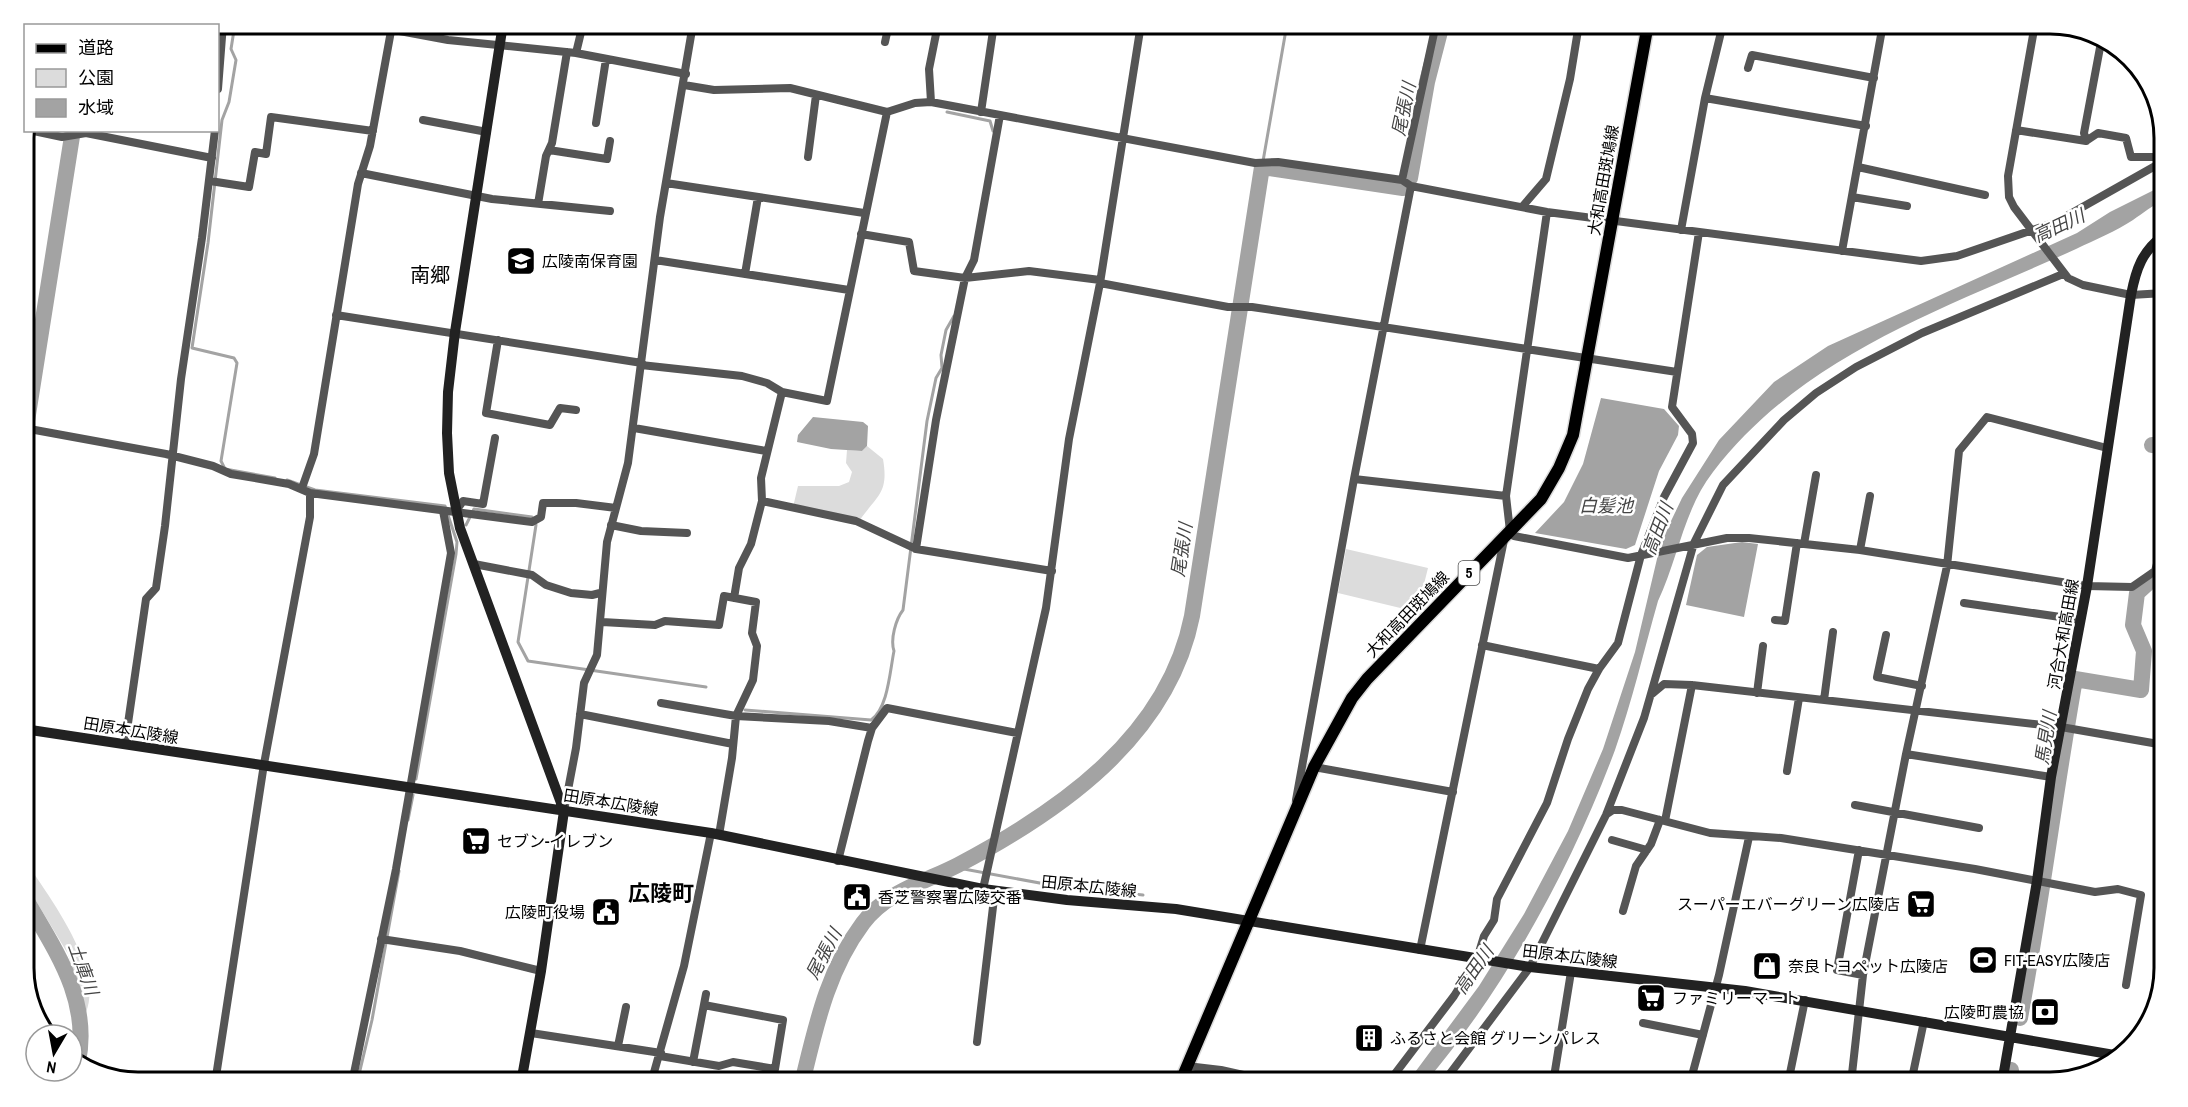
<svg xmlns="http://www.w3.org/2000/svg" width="2188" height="1107" font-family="'Archivo Narrow','Noto Sans JP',sans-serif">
<rect width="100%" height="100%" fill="#fff"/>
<path fill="#dcdcdc" d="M867,446L883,459C889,494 877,495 860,520L793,507L798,486H839L849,482L852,472L846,463L847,450L862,451Z
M1346,549L1428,568L1417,612L1338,593Z
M24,859C48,895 104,968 86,1012L68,954L24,881Z"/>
<path fill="#a3a3a3" d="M2164,185V200C2153,205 2143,213 2133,220C2116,231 2095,240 2076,249C1947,308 1803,354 1713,472C1684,509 1678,559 1658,601C1644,650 1632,702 1615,750C1571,868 1506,987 1425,1083H1407L1479,986L1524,914L1568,831L1603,749L1635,652L1661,542L1682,498L1719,440L1774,382L1828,346L2077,233L2110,212Z
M1601,398L1664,409L1679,426L1678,435L1659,471L1635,545L1626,549L1535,533L1564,502L1583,464Z
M813,417L863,422L868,426L867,446L862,451L831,449L797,442L798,435Z
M1742,542L1758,544L1744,617L1686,605L1697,555L1707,547Z"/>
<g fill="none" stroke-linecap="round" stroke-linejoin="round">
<path stroke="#a3a3a3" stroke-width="3" d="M235,24L231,49L236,60L229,102L222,120L208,243L192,348L234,358L237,363L221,461L225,469L275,478
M947,112L990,121L993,131
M1262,167L1287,24
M287,480L315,490L445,506L457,542L456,554L416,779
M466,525L474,509L532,517L536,525L518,642L528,661L706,687
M745,710L871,720C888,709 890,670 894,651C890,639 896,619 903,610L927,421L936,378L942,368L941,355L946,330L954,316
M408,820L413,795
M953,867L1056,886L1143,895
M357,1083L372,1020L399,871"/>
<path stroke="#a3a3a3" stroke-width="16" d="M24,440L73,130
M2152,445L2164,446
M24,896C54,949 91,998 78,1062
M2020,1018C2041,905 2055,792 2075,679L2141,690L2144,651L2133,625L2137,593L2160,572L2164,552
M802,1083C816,1026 827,971 863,923C886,892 925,882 958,865C1060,811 1168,737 1192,616L1262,167L1403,188L1410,178L1427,82L1442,24
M2009,1083L2011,1070"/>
<g stroke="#dbdbdb" stroke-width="15">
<path id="primary" d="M1180,1083L1314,767L1352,698L1367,679L1541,499L1559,468L1573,435L1648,24"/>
</g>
<path stroke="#555" stroke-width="8" d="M362,24L448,40L576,53L686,74
M2035,24L2008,176L2009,197L2014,207L2068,278L2083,285L2131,295L2164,293
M885,42L889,24
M576,53L583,24
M1748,68L1752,55L1874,78
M684,85L714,90L790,88L887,112L915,103L931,102L1255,163L1278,162L1402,180L1411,186L1547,212L1921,261L1957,256L2056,222L2164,161
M218,89L223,24
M1705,98L1866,126
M931,102L929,69L938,24
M981,112L994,24
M423,120L487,132
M596,123L606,59
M29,130L62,137L86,133L212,158
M2016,130L2086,141L2098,133L2126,138L2131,157H2164
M2086,141L2084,133L2102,37
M549,150L607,159L610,141
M808,157L816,95
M1858,167L1985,195
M361,173L492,199L610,211
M1402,180L1436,24
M210,181L249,187L255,152L266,154L271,117L373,131
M666,183L864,213
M1852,197L1907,206
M538,204L546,156L552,143L567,52
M1522,207L1546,179L1570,79L1579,24
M1547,212L1506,496L1510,531L1514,536L1628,558L1727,538H1749L1860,550L2087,586L2132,587L2155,571L2164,538
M1681,230L1705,98L1723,24
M861,234L909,242L914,271L965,278L1029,271L1100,280
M1842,251L1883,24
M655,260L849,290
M745,274L758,197
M1100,283L1228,307H1252L1677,372
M336,315L642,363
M498,340L486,413L550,425L560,408L576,410
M641,365L742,376L767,383L782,392L827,401L887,112
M24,428L166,454L213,466L231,474L289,484L310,493L532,522L541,517L543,503H576L616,508
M634,428L766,451
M1354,479L1506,496
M302,488L314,454L358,184L370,146L391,31
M767,502L856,521L916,549L1052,571
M456,511L463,501L483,504L495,438
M611,525L641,531L687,533
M1804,544L1816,475
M916,549L936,420L965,278L974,260L1000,115
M1860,550L1870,496
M474,564L532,575L546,585L571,593L592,595L600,593
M734,598L739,568L751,544L762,501L761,478L782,392
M1964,603L2081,620
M1775,620L1785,621L1797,543
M602,622L655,625L665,621L719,625L724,596L756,602L752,633L757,646L753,680L736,716L732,758L719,835
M1886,635L1877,677L1922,686
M1482,645L1599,669
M1757,693L1763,646
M1652,694L1664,684L1692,685L2061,727L2164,745
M1824,700L1833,632
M661,703L736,716L829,721L872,728
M580,714L733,744
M125,744L146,599L156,588L165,526L181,379L202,238L215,130
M1906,754L2051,777
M1314,767L1453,792
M1787,771L1799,698
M1296,800L1354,479L1411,186
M1855,805L1979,828
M564,811L576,748L584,683L597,655L607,542L628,463L660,217L693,24
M1607,814L1613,810H1622L1710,833L1781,838L1975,869L2095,892L2118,889L2141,895L2126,985
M1665,821L1692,685
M1612,840L1647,850
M1859,850L1837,970L1863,975
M838,861L868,741L872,728L887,708L1017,733
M983,889L1046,608L1069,439L1100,283L1141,24
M1623,911L1636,866L1651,844L1660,820
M381,939L460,951L541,971
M1420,950L1504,540
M1643,1023L1703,1035
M531,1033L661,1053
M977,1042L995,890
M618,1046L626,1007
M660,1056L719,1066L733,1062L775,1069L783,1020L704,1005
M693,1062L706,994
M1187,1066L1221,1070L1279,1083
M215,1083L264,764L310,517V493
M352,1083L396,869L451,553L443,511
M651,1083L684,966L711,833
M1388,1083L1454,996L1477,959L1484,936L1494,920L1497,899L1547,803L1568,739L1588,689L1599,669L1618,643L1641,555L1664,497L1693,443L1692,434L1672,407L1699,232
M1443,1083L1530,967L1606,815L1644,718L1694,543L1723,485L1784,420L1816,393L1856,367L1922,333L2063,274
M1553,1083L1571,972
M1690,1083L1719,975L1749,837
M1788,1083L1805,1000
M1851,1083L1863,975L1906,754L1947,566L1959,451L1987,417L2107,448
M1911,1083L1924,1021"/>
<path stroke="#222" stroke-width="10" d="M503,24L455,332L448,392L447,433L449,473L460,528L564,811L541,971L521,1083
M24,729L711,833L983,889L1067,900L1176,909L1530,967L1745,991L2120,1056
M2002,1083L2037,881L2051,777L2087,586L2131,295C2136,269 2142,251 2164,235"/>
<use href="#primary" stroke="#000" stroke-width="12"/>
</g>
<defs>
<g id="school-square" transform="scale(1.5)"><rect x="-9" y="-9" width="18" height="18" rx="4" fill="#000" stroke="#fff"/><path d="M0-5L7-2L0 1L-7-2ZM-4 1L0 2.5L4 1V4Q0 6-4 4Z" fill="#fff"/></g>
<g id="supermarket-square" transform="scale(1.5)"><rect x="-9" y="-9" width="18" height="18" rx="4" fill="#000" stroke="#fff"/><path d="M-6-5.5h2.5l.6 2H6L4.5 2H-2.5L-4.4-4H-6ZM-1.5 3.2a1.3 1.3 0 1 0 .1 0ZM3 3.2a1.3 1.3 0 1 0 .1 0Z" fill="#fff"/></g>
<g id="civic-square" transform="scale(1.5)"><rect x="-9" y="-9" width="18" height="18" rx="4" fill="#000" stroke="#fff"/><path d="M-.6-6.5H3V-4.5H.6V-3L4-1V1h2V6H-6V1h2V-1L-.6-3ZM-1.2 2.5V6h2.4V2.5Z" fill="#fff"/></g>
<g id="stadium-square" transform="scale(1.5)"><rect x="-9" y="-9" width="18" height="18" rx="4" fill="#000" stroke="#fff"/><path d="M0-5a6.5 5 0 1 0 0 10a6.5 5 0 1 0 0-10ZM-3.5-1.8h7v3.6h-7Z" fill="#fff"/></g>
<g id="shop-square" transform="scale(1.5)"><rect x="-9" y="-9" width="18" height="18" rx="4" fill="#000" stroke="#fff"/><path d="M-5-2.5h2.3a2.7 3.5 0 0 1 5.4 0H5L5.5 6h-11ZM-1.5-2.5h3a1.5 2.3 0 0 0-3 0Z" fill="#fff"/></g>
<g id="bank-square" transform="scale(1.5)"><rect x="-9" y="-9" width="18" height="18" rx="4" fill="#000" stroke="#fff"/><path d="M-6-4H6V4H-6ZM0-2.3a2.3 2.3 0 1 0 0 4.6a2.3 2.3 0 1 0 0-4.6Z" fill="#fff"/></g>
<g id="building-square" transform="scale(1.5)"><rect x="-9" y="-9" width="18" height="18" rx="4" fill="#000" stroke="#fff"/><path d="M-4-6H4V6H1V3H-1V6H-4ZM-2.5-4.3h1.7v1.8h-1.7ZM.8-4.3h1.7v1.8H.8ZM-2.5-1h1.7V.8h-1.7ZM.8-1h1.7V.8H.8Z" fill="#fff"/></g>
</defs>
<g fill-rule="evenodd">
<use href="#school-square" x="521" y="261"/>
<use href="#supermarket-square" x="476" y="841"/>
<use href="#civic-square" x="857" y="897"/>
<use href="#supermarket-square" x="1921" y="904"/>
<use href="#civic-square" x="606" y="912"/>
<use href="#stadium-square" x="1983" y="960"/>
<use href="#shop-square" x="1767" y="966"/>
<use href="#supermarket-square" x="1651" y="998"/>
<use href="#bank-square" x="2045" y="1012"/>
<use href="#building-square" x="1369" y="1038"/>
</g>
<g text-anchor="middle" stroke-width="5" stroke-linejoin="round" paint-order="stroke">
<rect fill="#fff" stroke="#4c4c4c" stroke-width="1.5" x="1458.5" y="561" width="21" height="24" rx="4.5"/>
<g font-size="15" font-weight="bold" fill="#000">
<text x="1469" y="578">5</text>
</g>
<g font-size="16" fill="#000" stroke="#fff">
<text transform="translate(1603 180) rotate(-80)" y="6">大和高田斑鳩線</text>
<text transform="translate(1407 614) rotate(-46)" y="6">大和高田斑鳩線</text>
<text transform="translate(2063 634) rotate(-80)" y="6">河合大和高田線</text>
<text transform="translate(131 730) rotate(9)" y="6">田原本広陵線</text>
<text transform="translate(611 802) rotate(9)" y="6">田原本広陵線</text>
<text transform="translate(1089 886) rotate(6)" y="6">田原本広陵線</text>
<text transform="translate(1570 956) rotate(7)" y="6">田原本広陵線</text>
</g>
<g font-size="16" fill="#000" stroke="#fff" text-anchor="start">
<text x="542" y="267">広陵南保育園</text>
<text x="497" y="847">セブン-イレブン</text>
<text x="878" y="903">香芝警察署広陵交番</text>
<text x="1900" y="910" text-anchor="end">スーパーエバーグリーン広陵店</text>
<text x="585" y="918" text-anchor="end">広陵町役場</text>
<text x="2004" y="966">FIT-EASY広陵店</text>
<text x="1788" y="972">奈良トヨペット広陵店</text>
<text x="1672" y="1004">ファミリーマート</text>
<text x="2024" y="1018" text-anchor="end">広陵町農協</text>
<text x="1390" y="1044">ふるさと会館 グリーンパレス</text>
</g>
<g font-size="18" font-style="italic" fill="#444" stroke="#fff">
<text transform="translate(1404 109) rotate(-78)" y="6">尾張川</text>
<text transform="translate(2059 226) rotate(-25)" y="6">高田川</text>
<text x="1606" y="512">白髪池</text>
<text transform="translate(1658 529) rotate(-69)" y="6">高田川</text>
<text transform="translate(1182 550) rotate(-81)" y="6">尾張川</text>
<text transform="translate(2046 738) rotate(-81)" y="6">馬見川</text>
<text transform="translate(824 954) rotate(-62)" y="6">尾張川</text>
<text transform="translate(83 969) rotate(70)" y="6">土庫川</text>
<text transform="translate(1474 970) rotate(-55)" y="6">高田川</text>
</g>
<g font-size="20" fill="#000" stroke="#fff">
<text x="430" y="282">南郷</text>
</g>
<g font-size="22" font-weight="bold" fill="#000" stroke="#fff">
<text x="661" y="901">広陵町</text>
</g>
</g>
<path d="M0 0H2188V1107H0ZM138 34H2050A104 104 0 0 1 2154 138V968A104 104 0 0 1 2050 1072H138A104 104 0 0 1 34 968V138A104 104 0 0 1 138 34Z" fill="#fff" fill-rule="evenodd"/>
<path fill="none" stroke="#000" stroke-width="3" d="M138 34H2050A104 104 0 0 1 2154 138V968A104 104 0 0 1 2050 1072H138A104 104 0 0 1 34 968V138A104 104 0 0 1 138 34Z"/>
<rect x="24" y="24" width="195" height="108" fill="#ffffff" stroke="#999999" stroke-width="1.5"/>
<rect x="36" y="44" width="30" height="9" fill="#000000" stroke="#999999" stroke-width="1.5"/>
<text x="78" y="54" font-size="18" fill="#000000">道路</text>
<rect x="36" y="69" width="30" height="18" fill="#dcdcdc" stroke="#999999" stroke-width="1.5"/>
<text x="78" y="84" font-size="18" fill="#000000">公園</text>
<rect x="36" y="99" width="30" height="18" fill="#a3a3a3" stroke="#999999" stroke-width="1.5"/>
<text x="78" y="114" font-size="18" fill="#000000">水域</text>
<g transform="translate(54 1053) rotate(190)"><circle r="28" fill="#ffffff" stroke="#999999" stroke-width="1.5"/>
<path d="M0-4.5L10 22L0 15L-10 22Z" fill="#000000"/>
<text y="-9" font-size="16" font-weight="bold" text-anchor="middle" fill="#000000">N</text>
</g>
</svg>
